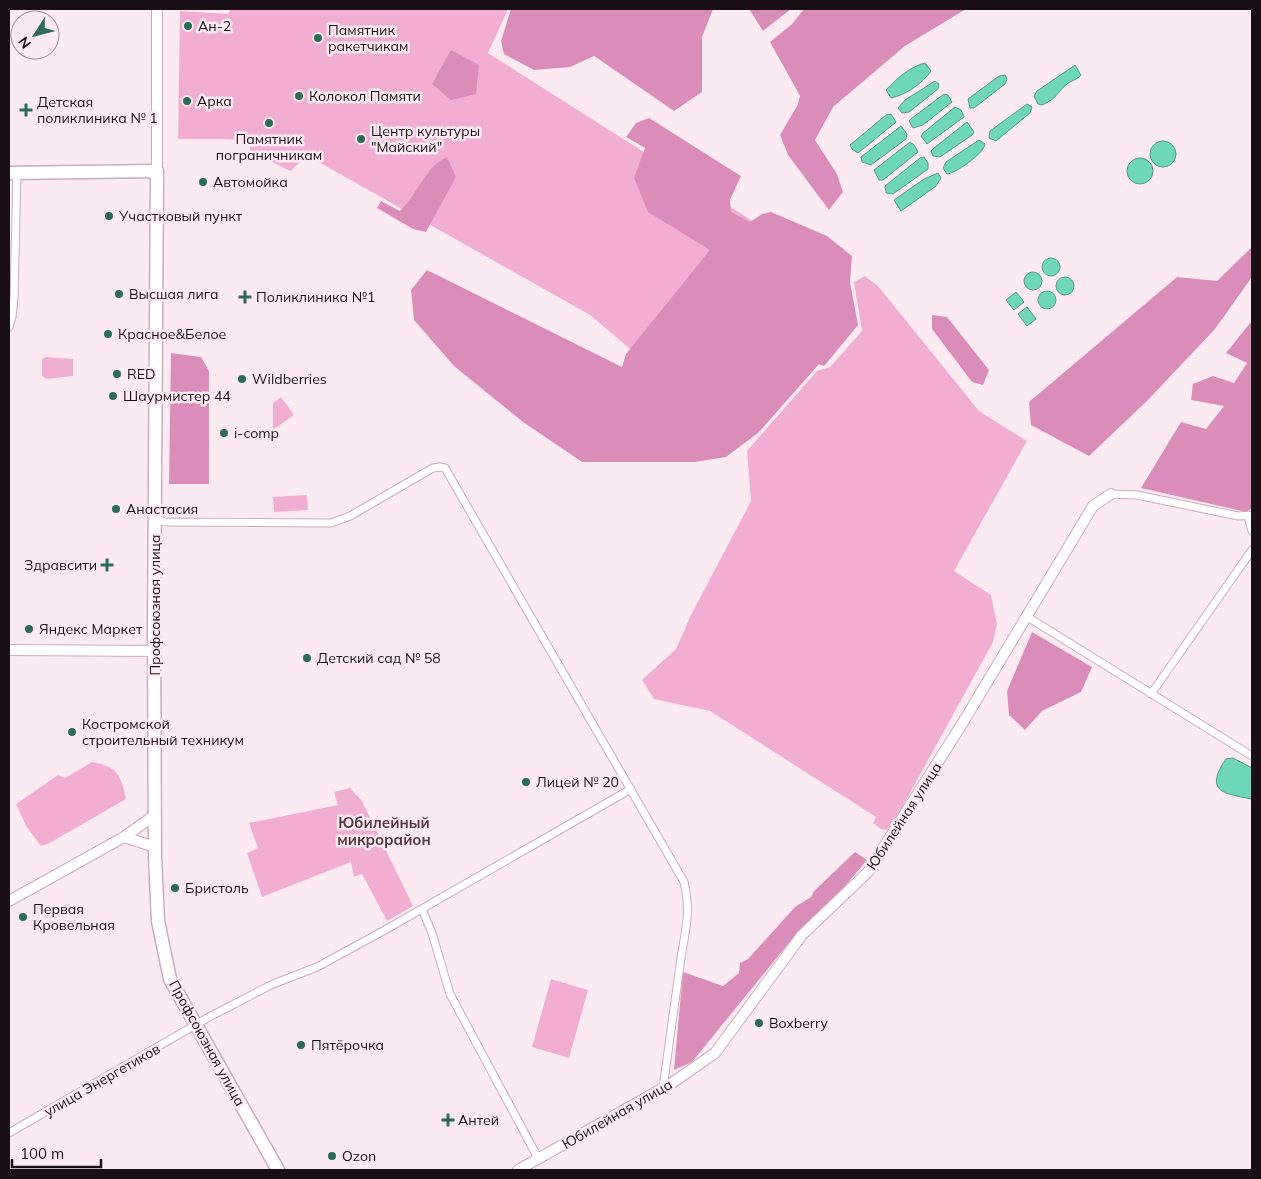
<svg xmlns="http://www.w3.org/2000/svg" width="1261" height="1179" font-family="Mulish,sans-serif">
<rect width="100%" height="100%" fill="#fceaf3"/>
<path fill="#f1aed2" d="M231,9H508L488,53L850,283L858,325L824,366L819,364L758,433L741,443L590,315L308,156L290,171L250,151V146L256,143L229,139H178L180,11L228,14Z
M865,276L878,286L979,411L1027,441L954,571L991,595L997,624L993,642L894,822L887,830L881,829L873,823L876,817L710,711L654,699L642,680L676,649L691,615L751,501L747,451L817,371L830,367L862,331L854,282Z
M46,357L73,359V376L46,379L42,376V359Z
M281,397L294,415L273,430V403Z
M307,495L308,510L274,512L273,497Z
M92,762C118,767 121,775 126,799L48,844L41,846L26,826L16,804L58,775L65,778Z
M350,788L362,801L413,906L387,921L362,874L354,877L351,862L262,897L247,853L258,848L249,823L338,805L334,792Z
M551,979L588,990L569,1058L532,1047Z"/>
<path fill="#da8db8" d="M511,9H713L702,37V92L674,111L594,56L570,67L534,70L504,54L501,41Z
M749,9H791L763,31Z
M804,9H966L905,46L833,107L815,140L837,174L843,192L829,210L788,155L780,135L797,106L800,96L770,42L792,24Z
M451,50L479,65L476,94L451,100L432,84Z
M649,118L741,176L730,200L731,212L750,222L762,214L771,212L827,236L852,256L850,283L858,325L824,366L819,364L758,433L726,457L695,462H582L523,422L454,366L414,320L411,290L427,270L622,367L626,354L710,250L648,212L634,178L645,148L626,137L636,123Z
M447,157L456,177L426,232L413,229L377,208L381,201L400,211C417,195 426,166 447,157Z
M1252,247V277L1215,329L1148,400L1089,456L1031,425L1029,402L1177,277L1217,281Z
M932,315L947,317L989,370L983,385L972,382L932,329Z
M1250,323L1252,324V508L1246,512L1141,488L1181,422L1206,429L1224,406L1191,400L1193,384L1213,376L1234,383L1247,363L1226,353Z
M171,353L201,357L209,371V484H169Z
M1032,632L1092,667L1081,692L1042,711L1025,730L1009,715L1007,691Z
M855,852L867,860L841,891L792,939L692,1062L674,1070L683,972L723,986L739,973L740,963L748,959L795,907L811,897L814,891Z"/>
<path fill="#6ed7b9" stroke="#549b88" d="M925,63L931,71C923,83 906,95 891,98L886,90C896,79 911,66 925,63Z
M1075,65L1081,75C1077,80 1072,80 1067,84C1056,93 1058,98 1042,105L1038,104L1034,96L1037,91Z
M1005,75L1007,79L1005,84L974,108H970L968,99L999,76Z
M935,81L939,84L938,89L909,112L902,113L898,108L905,100Z
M944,94L948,95L952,102L923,125L913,128L909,121L912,118Z
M1027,104L1032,107L1030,113L996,141L989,138L990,131Z
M955,107L961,110L964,117L927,144L921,136L923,133Z
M891,114L896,122L858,153L852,149L850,145L886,115Z
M967,122L974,132L972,135L940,157L933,156L931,151L934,148Z
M901,126L907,134L906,139L871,165L862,162L861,157Z
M979,140L985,144C984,154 954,174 947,174L943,168L946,162Z
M1150 154a13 13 0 1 1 26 0a13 13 0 1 1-26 0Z
M910,142L914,145L918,152L883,180H879L874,170Z
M924,157L928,163V169L893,194L886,193L885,186L920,158Z
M1127 171a13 13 0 1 1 26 0a13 13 0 1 1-26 0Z
M938,173L941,178L936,186L901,211L894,200L924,179Z
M1042 267a9 9 0 1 1 18 0a9 9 0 1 1-18 0Z
M1024 281a9 9 0 1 1 18 0a9 9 0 1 1-18 0Z
M1056 286a9 9 0 1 1 18 0a9 9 0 1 1-18 0Z
M1038 300a9 9 0 1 1 18 0a9 9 0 1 1-18 0Z
M1016,292L1024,302L1014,310L1006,300Z
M1027,307L1036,319L1027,326L1018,314Z
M1233,758L1252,768V799C1225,794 1203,792 1226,759Z"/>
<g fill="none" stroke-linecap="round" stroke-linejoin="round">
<g stroke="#caadbc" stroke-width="9">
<path id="street" d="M9,327L12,317L14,297L17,173
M1111,494L1137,495L1238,516L1252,515
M1248,516L1252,531
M154,519L165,522L331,523L350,516L433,468L440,467L445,468L684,882C692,916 684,933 680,965C674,1006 669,1047 663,1088
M1026,616L1252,756
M1151,694L1252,550
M422,909L432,933L450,994L538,1158
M9,1133L209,1017L273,984L317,967L385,930L631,789"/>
</g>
<g stroke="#caadbc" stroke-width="12">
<path id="secondary" d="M157,171V9
M9,650L154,651
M124,837L155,847
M9,901L124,837L155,815
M518,1170L672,1083L715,1053L802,935L868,872L962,724L1093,506L1111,494"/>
</g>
<g stroke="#caadbc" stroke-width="15">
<path id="highway" d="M9,173L157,171L154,634L155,857L158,921L170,979L278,1170"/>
</g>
<use href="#street" stroke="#fff" stroke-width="7"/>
<use href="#secondary" stroke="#fff" stroke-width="10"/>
<use href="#highway" stroke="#fff" stroke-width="12"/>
</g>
<g fill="#2b6b5a" stroke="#fceaf3" stroke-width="2">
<circle cx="188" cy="26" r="5"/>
<circle cx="318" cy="38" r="5"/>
<circle cx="299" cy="96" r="5"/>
<circle cx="187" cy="101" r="5"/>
<path d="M23.5 102.5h5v5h5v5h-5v5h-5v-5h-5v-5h5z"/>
<circle cx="269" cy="123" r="5"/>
<circle cx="361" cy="139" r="5"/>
<circle cx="203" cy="182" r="5"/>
<circle cx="109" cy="216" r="5"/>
<circle cx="119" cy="294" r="5"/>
<path d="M242.5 289.5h5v5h5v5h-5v5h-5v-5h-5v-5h5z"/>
<circle cx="108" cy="334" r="5"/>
<circle cx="117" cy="374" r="5"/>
<circle cx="242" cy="379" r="5"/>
<circle cx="113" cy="396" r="5"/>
<circle cx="224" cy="433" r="5"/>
<circle cx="116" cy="509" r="5"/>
<path d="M104.5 557.5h5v5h5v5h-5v5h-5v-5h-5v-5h5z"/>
<circle cx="29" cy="629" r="5"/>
<circle cx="307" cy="658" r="5"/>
<circle cx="72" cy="732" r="5"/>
<circle cx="526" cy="782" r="5"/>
<circle cx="175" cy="888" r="5"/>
<circle cx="23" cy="917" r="5"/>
<circle cx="759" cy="1023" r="5"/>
<circle cx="301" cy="1045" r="5"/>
<path d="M445.5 1112.5h5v5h5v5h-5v5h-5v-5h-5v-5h5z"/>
<circle cx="332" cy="1156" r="5"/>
</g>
<g text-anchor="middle" stroke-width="5" stroke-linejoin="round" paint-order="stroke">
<g font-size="14" fill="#190f14" stroke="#fceaf3" text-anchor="start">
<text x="198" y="31">Ан-2</text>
<text x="328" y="35">Памятник<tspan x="328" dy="16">ракетчикам</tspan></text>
<text x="309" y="101">Колокол Памяти</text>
<text x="197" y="106">Арка</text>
<text x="37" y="107">Детская<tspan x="37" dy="16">поликлиника № 1</tspan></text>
<text x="371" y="136">Центр культуры<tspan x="371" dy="16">"Майский"</tspan></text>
<text x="269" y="144" text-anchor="middle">Памятник<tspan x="269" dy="16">пограничникам</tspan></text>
<text x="213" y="187">Автомойка</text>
<text x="119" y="221">Участковый пункт</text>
<text x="129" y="299">Высшая лига</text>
<text x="256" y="302">Поликлиника №1</text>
<text x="118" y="339">Красное&amp;Белое</text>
<text x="127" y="379">RED</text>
<text x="252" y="384">Wildberries</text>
<text x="123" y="401">Шаурмистер 44</text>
<text x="234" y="438">i-comp</text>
<text x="126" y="514">Анастасия</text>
<text x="97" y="570" text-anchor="end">Здравсити</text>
<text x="39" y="634">Яндекс Маркет</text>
<text x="317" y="663">Детский сад № 58</text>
<text x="82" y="729">Костромской<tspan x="82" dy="16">строительный техникум</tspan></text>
<text x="536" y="787">Лицей № 20</text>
<text x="185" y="893">Бристоль</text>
<text x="33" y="914">Первая<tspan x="33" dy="16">Кровельная</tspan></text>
<text x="769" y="1028">Boxberry</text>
<text x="311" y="1050">Пятёрочка</text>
<text x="458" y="1125">Антей</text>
<text x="342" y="1161">Ozon</text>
</g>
<g font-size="14" fill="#190f14" stroke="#fceaf3">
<text transform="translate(155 605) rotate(-90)" y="5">Профсоюзная улица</text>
<text transform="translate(904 816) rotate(-57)" y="5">Юбилейная улица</text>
<text transform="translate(207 1043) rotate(61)" y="5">Профсоюзная улица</text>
<text transform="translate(102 1080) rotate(-30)" y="5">улица Энергетиков</text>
<text transform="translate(617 1114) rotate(-30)" y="5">Юбилейная улица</text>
</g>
<g font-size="15" font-weight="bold" fill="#513946" stroke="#fceaf3">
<text x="384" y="828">Юбилейный<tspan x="384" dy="17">микрорайон</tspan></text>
</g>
</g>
<rect width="1261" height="1179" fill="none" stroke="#190f14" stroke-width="20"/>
<g transform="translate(35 35) rotate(234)"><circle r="24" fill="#fceaf3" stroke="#a1929a"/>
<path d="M0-4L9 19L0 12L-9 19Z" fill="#2b6b5a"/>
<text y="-8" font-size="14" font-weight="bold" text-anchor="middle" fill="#190f14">N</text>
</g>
<path d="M12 1159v8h89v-8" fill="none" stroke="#190f14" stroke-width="2.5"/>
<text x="20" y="1159" font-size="15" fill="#190f14" stroke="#fceaf3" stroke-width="4" paint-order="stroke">100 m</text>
</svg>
